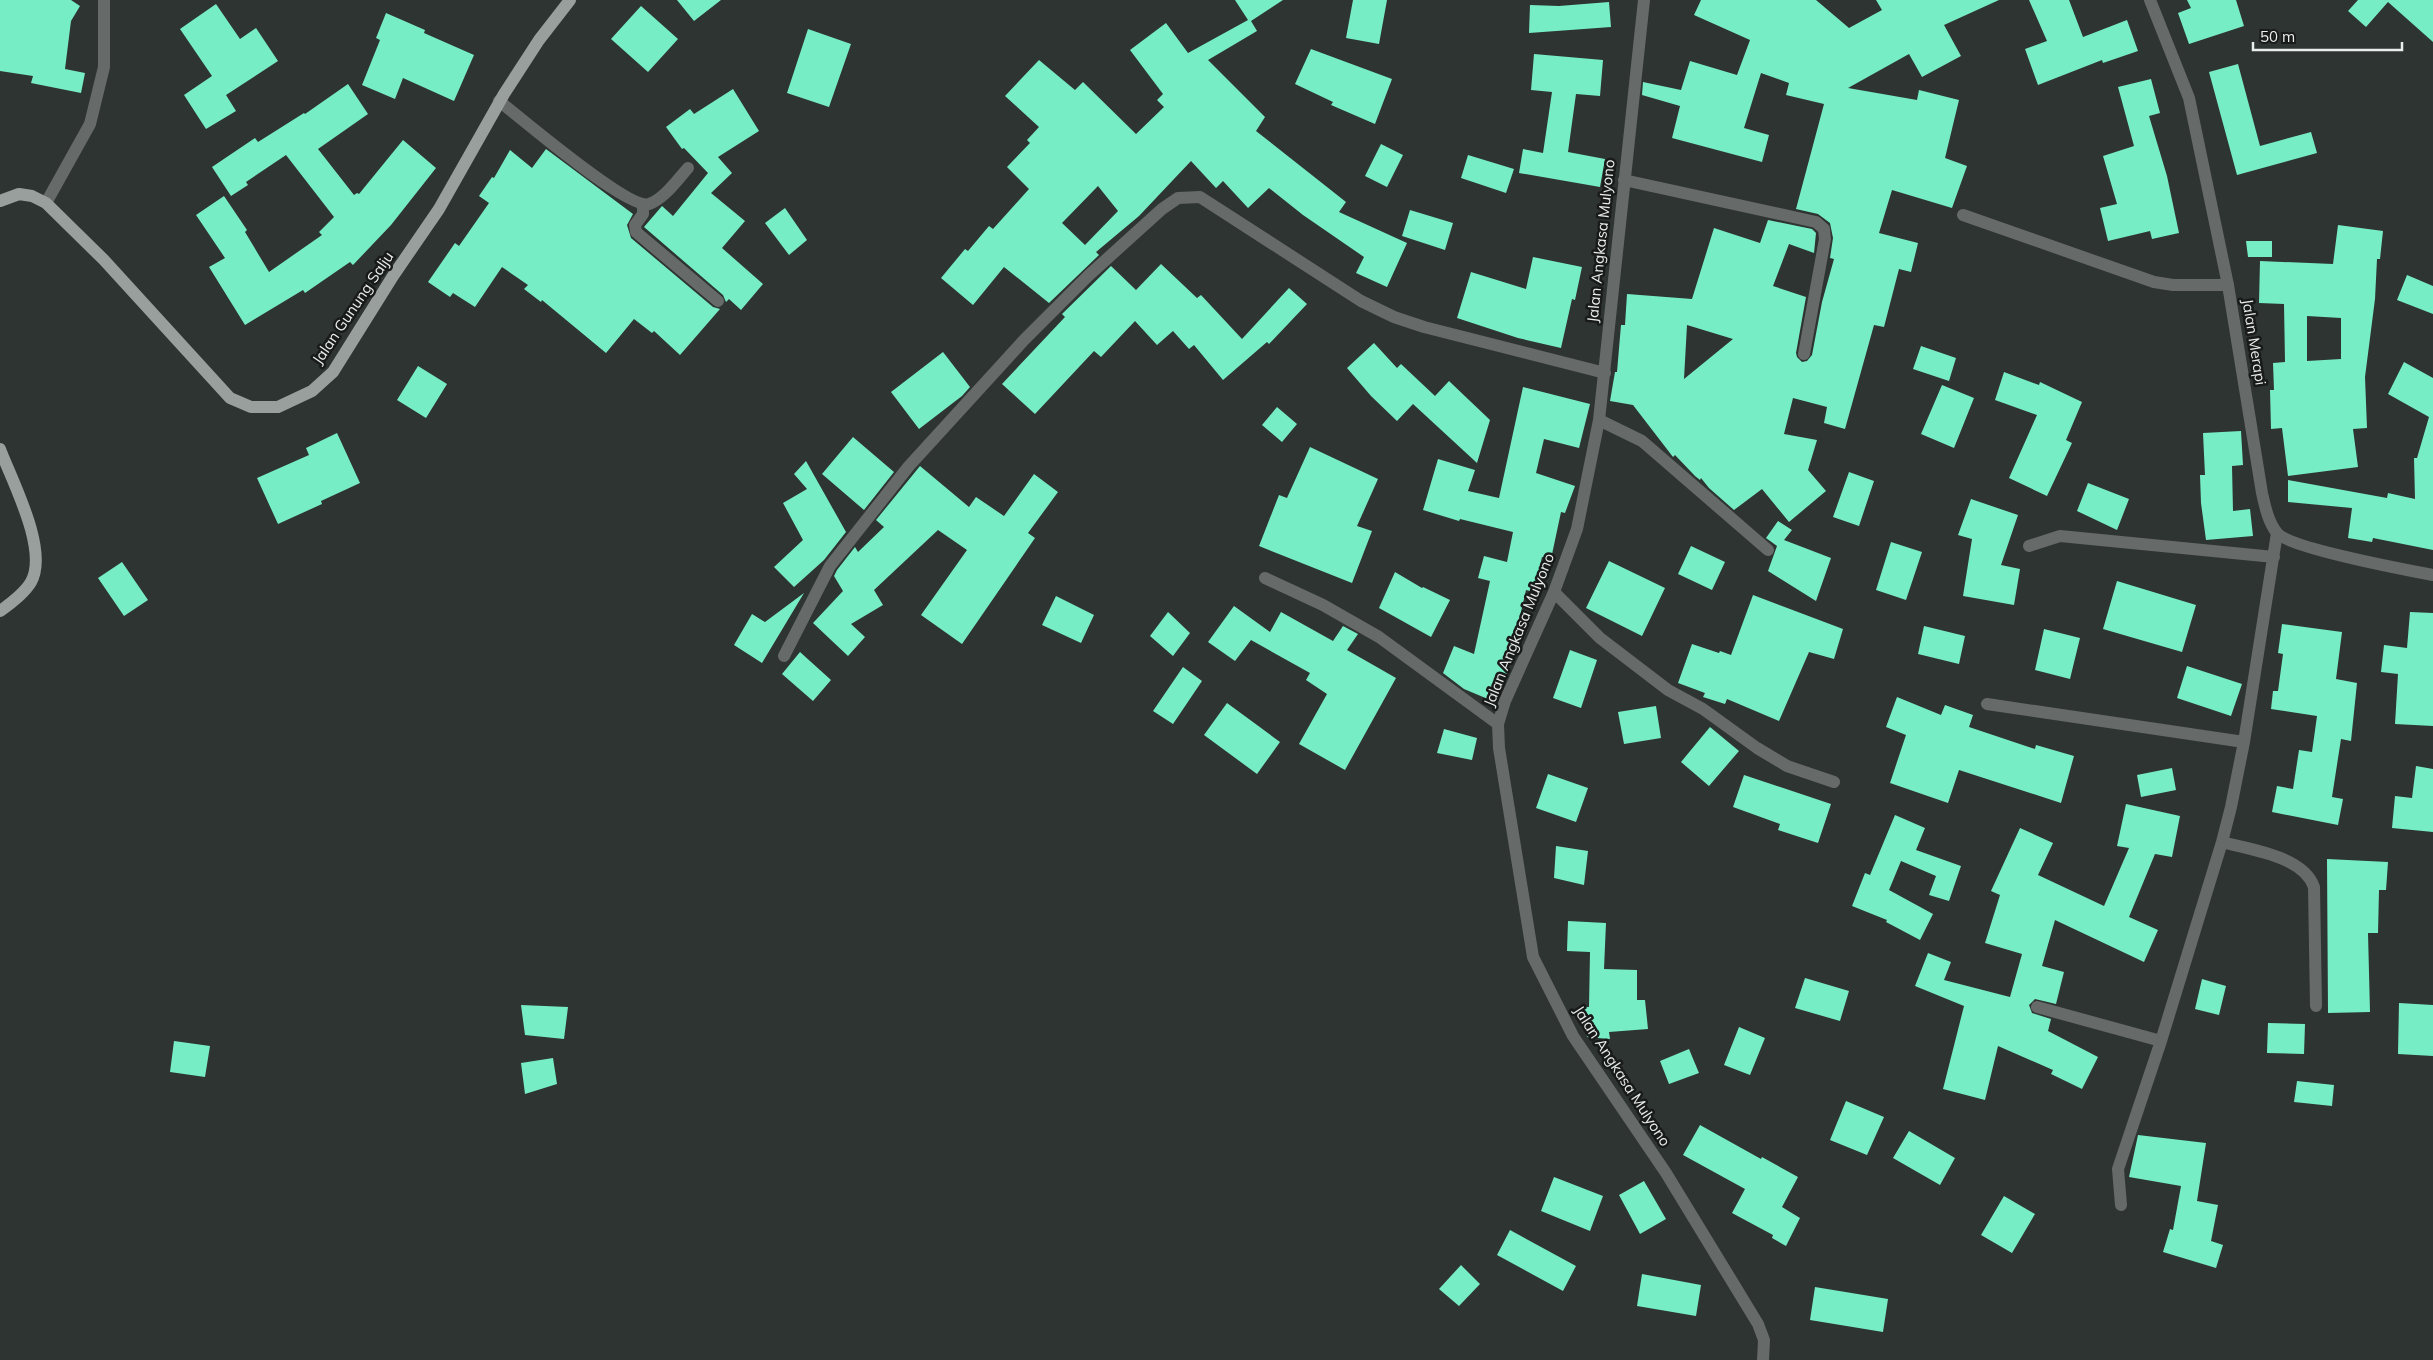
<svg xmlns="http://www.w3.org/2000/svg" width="2433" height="1360" font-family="Mulish,sans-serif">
<rect width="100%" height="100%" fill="#2e3432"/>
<path fill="#77edc6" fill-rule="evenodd" d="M0,0H71L80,6L71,21L65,69L85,73L81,93L31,83L33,76L0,71Z
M677,0H721L694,21Z
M1235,0H1283L1251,21L1257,31L1208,60L1265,117L1256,131L1346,202L1339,212L1407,243L1387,287L1356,273L1364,257L1303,215L1269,188L1248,208L1223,181L1216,188L1191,161L1139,216L1096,252L1099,255L1049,303L1004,267L973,305L941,278L965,249L968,251L989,226L993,229L1029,189L1007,167L1030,143L1027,140L1039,127L1005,96L1039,60L1075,90L1083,82L1136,134L1164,107L1157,100L1163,94L1130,50L1166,23L1188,53L1248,20ZM1098,186L1118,211L1085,245L1062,223Z
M1353,0H1387L1379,44L1346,38Z
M1701,0H1816L1849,28L1882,10L1876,0H1999L1944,25L1961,56L1922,77L1909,54L1848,88L1917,100L1919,90L1959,100L1945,158L1967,166L1952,208L1892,190L1879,233L1918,243L1911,272L1899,269L1884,327L1874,325L1845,429L1824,423L1827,407L1793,398L1784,434L1817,440L1808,470L1826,491L1789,522L1762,489L1734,510L1709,488L1701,478L1700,480L1695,476L1675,455L1673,457L1633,405L1610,401L1615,372H1617L1621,325H1625L1627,294L1692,299L1714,228L1760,243L1768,220L1812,229L1816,233L1814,253L1789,244L1773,286L1806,297L1796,353L1797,357L1802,362L1807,361L1812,355L1822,302L1834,259L1830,258L1833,238L1830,223L1818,214L1796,209L1824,104L1786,95L1789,83L1761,73L1744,128L1769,135L1762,162L1672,138L1680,106L1642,95L1643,82L1681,90L1690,61L1737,75L1750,40L1694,15ZM1687,325L1733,339L1684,379Z
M2029,0H2069L2083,37L2127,20L2138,51L2103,63L2102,60L2038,85L2025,49L2047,41Z
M2187,0H2236L2244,26L2189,44L2178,13L2191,8Z
M2358,0H2433V42L2388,2L2366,27L2348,11Z
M1609,2L1611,27L1529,33L1530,5L1559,6Z
M216,4L240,39L256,28L278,61L226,95L236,111L206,129L184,95L212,76L180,29Z
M641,6L678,39L648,72L611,39Z
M386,13L425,30L424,33L474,55L454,101L403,78L395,99L362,85L380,40L376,38Z
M808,29L851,44L829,107L787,93Z
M1311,49L1392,79L1375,124L1331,105L1333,102L1295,84Z
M1534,54L1603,60L1600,96L1576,94L1568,152L1605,159L1600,187L1519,173L1523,149L1543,153L1552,92L1531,90Z
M2238,64L2260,146L2311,132L2317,153L2237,175L2209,72Z
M2151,79L2160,113L2149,116L2167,176L2179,233L2152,239L2150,231L2108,241L2100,208L2117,204L2103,156L2134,146L2118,87Z
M348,84L368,114L318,149L354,195L357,193L359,194L403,140L436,168L391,225L353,265L350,262L305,293L303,290L245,325L209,267L225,258L196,215L224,196L247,230L245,232L269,272L322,235L319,232L334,217L286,155L246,182L248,185L231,196L212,167L255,138L258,142L304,113L305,114Z
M733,89L759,131L718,157L732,173L711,193L745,221L722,248L763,284L741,310L729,299L726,302L723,295L644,227L662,206L673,216L708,173L684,148L682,149L666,127L690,109L694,114Z
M1381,144L1403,155L1387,187L1365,176Z
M546,149L633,214L627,225L631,238L713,307L720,309L680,355L654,331L652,333L634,319L606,353L542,300L541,302L524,289L528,285L502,267L475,307L453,293L450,297L428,282L455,243L459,246L489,203L479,196L492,177L494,178L510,150L532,168Z
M1468,155L1514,169L1506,193L1461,178Z
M785,208L807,240L789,255L765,223Z
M1410,210L1453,223L1445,250L1402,236Z
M2338,225L2383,231L2380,259H2377L2375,299L2365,377L2367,428L2353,429L2358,467L2288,476L2282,428L2271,429L2270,390H2274L2273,363L2285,362L2284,304L2259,303L2260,261L2333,264ZM2307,316L2341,318V359L2307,361Z
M2246,241H2272V257H2248Z
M1533,257L1582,267L1575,300L1572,299L1561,348L1518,338L1457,318L1471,272L1526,289Z
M1161,264L1197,298L1201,295L1242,339L1289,288L1307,304L1269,344L1267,342L1223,380L1194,345L1189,349L1173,331L1157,345L1135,321L1101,357L1094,351L1035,414L1002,384L1065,317L1062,314L1111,266L1136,290Z
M2407,275L2433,286V314L2397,300Z
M1374,343L1397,368L1401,364L1435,396L1449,381L1490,420L1477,463L1413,404L1397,421L1371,396L1347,368Z
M1921,346L1956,358L1949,381L1913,369Z
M943,352L970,387L962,396L919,429L891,392Z
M2404,362L2433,378V550L2373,538L2372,542L2348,538L2352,508L2288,502V480L2387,498L2388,493L2415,499L2414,458H2417L2429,417L2388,394Z
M418,366L447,384L426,418L397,400Z
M2004,372L2039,385L2040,382L2082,402L2066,440L2072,443L2047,496L2009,478L2037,415L1995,400Z
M1942,385L1974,398L1954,448L1921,434Z
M1523,387L1590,404L1579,448L1544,439L1536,473L1575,486L1565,513L1561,512L1551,559L1542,557L1534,592L1526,590L1507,674L1495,702L1464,689L1443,673L1454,646L1474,654L1490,581L1478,578L1484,556L1507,562L1513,532L1460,519L1459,521L1423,510L1438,459L1475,470L1468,491L1499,498Z
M1277,407L1297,424L1282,442L1262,425Z
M2241,431L2243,465L2232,466L2233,511L2250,509L2253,536L2206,540L2201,503L2200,475H2205L2203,433Z
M337,433L360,483L321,501L322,504L278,524L257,478L309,455L306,448Z
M853,437L894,472L864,510L822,474Z
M1310,447L1378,479L1357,526L1372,531L1352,583L1259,546L1279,495L1287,498Z
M806,461L846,532L824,560L794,587L774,567L803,540L783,503L807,489L794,474Z
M920,466L969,507L976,497L1004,516L1034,474L1058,492L1028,533L1035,538L962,644L921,615L967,550L938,530L874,590L883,605L851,624L865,637L848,656L813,623L843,591L834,576L837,570L855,547L858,552L884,527L876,520Z
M1849,472L1874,481L1859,526L1833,517Z
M2088,483L2129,499L2117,530L2077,511Z
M1971,499L2018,515L2001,565L2020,569L2014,605L1963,596L1972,539L1958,535Z
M1778,521L1792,530L1784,540L1831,558L1816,601L1768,571L1777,546L1766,538Z
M1891,542L1922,552L1906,600L1876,590Z
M1691,546L1725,562L1712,590L1678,574Z
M1609,561L1665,588L1642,636L1586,608Z
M122,562L148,600L124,616L98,578Z
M1395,572L1422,588L1423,587L1450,600L1431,637L1379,608Z
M2117,581L2196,605L2182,652L2103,629Z
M804,593L762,663L734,645L752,614L765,622Z
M1753,595L1843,629L1834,659L1809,652L1779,721L1727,699L1725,704L1703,697L1705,693L1678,683L1692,644L1719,653L1720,651L1731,655Z
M1056,596L1094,615L1081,643L1042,625Z
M1234,606L1270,632L1281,612L1333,641L1343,626L1358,634L1347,650L1396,678L1345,770L1299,744L1327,694L1306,680L1310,673L1251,640L1235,661L1208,642Z
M1168,612L1190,633L1173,656L1150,636Z
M2410,612L2433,613V726L2395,724L2398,674L2381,672L2384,645L2407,648Z
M2282,624L2342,632L2336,679L2357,683L2351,741L2341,739L2332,797L2343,799L2338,825L2272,812L2277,786L2293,789L2299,750L2312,752L2317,716L2271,709L2273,691H2278L2283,654L2278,653Z
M1924,626L1965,636L1959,664L1918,654Z
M2044,629L2080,638L2070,679L2035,670Z
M1570,650L1597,660L1581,708L1553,698Z
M800,652L831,680L813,701L782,674Z
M2187,666L2242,684L2231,716L2177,698Z
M1183,667L1202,681L1173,724L1153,711Z
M1897,697L1941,715L1945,705L1973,715L1969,727L2035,749L2036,745L2074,756L2061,803L1959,770L1948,803L1890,783L1906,735L1886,727Z
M1227,703L1280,742L1257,774L1204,735Z
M1656,706L1661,738L1624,744L1618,712Z
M1710,727L1739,751L1709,786L1681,762Z
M1444,729L1477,738L1472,760L1437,753Z
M2416,766L2433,769V832L2392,828L2395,796L2412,798Z
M2172,768L2176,790L2141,797L2137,775Z
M1548,774L1588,788L1576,822L1536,808Z
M1744,775L1831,804L1818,843L1778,830L1780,824L1733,807Z
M2126,804L2180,816L2172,857L2155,854L2129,917L2158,930L2144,962L2055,920L2042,966L2064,972L2056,1004L2035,999L2029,1005L2032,1013L2051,1019L2048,1031L2098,1057L2082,1089L2051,1074L2053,1070L1998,1046L1985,1100L1943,1089L1964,1006L1915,986L1928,953L1951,962L1944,980L2010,997L2022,954L1985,943L2000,895L1991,891L2020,828L2053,843L2038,875L2104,906L2129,848L2117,846Z
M1895,815L1925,828L1916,850L1961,866L1949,901L1929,895L1936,876L1901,861L1889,890L1933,914L1920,940L1886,922L1887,920L1852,906L1865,873L1870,875Z
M1556,846L1588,851L1584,885L1554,878Z
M2327,859L2388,862L2386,890H2379L2378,933H2368L2370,1012L2328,1013Z
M1568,921L1606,923L1604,969L1637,970V1000H1645L1648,1029L1609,1032L1610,1039L1587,1037L1584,1007H1589L1590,952L1567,951Z
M1805,978L1849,991L1840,1021L1795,1008Z
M2202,979L2226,986L2219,1015L2195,1009Z
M2399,1003L2433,1005V1056L2398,1054Z
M521,1005L568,1007L564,1039L525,1035Z
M2268,1023L2305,1024L2304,1054L2267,1053Z
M1739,1027L1765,1038L1750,1075L1724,1065Z
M174,1041L210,1046L205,1077L170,1072Z
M1689,1049L1699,1073L1669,1084L1660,1061Z
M553,1058L557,1084L525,1094L521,1063Z
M2297,1081L2334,1085L2332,1106L2294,1102Z
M1846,1101L1884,1117L1867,1155L1830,1140Z
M1700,1125L1761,1159L1762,1157L1798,1177L1782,1207L1800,1218L1786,1246L1772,1238L1773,1235L1732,1213L1745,1189L1683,1155Z
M1909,1131L1955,1158L1940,1185L1893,1158Z
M2138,1135L2206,1143L2197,1201L2218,1205L2211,1241L2223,1245L2216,1268L2163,1252L2170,1229L2173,1230L2181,1186L2129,1177Z
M1554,1177L1603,1196L1590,1231L1541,1211Z
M1644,1181L1666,1219L1640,1234L1619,1195Z
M2004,1196L2035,1214L2012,1253L1981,1235Z
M1510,1230L1576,1266L1563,1291L1497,1255Z
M1461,1265L1480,1284L1459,1306L1439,1289Z
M1642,1274L1701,1285L1696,1316L1637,1306Z
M1815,1287L1888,1299L1883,1332L1810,1320Z"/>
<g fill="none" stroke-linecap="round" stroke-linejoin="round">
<path stroke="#666a68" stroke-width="12" d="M1644,0L1599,420L1577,529L1554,592L1505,701L1498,724L1499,748L1533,957L1573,1036L1666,1173L1758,1324L1764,1340L1763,1360
M499,101C521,118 628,210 649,204C664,199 678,179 688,168
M1624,180L1816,222L1824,229L1825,239L1804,354
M46,203L90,124L104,67V0
M643,204V214L635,225L636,232L718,301
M1963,215L2154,282L2173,285H2228
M1599,420L1642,441L1768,550
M2029,546L2060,536L2274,557
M1265,578L1323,605L1379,637L1498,724
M1554,592L1600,638L1668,690L1703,709L1757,748L1787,766L1834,782
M784,656L830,566L909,466L1024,340L1088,276L1162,209L1178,198L1200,197L1361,301L1394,317L1424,327L1605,373
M1987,704L2244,742
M2222,842C2251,850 2303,856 2314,887L2316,1006
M2037,1007L2161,1041
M2121,1205L2118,1169L2161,1041L2222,842L2231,807L2244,742L2277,533"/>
<path stroke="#666a68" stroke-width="12" d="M2150,0L2189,98L2228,285L2262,493C2265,506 2268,522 2277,533C2289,548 2407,570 2433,575"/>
<path stroke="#999f9d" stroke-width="12" d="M0,201L19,194L32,196L46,203L104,260L230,398L251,407H278L312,391L333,372L393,276L439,209L504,94L539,40L570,0
M0,449C12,481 49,550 31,582C24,594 10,604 0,611"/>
</g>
<g text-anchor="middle" stroke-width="5" stroke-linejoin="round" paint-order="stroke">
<g font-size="15" fill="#e9edec" stroke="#181b1a">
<text transform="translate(1601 241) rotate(-84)" y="5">Jalan Angkasa Mulyono</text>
<text transform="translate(353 308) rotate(-56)" y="5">Jalan Gunung Salju</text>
<text transform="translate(2254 342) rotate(81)" y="5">Jalan Merapi</text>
<text transform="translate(1519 630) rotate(-68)" y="5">Jalan Angkasa Mulyono</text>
<text transform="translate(1622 1076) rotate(57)" y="5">Jalan Angkasa Mulyono</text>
</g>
</g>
<path d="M2253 42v8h149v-8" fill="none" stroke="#e9edec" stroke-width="2.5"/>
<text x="2260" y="42" font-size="15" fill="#e9edec" stroke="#181b1a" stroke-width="4" paint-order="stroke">50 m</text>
</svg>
